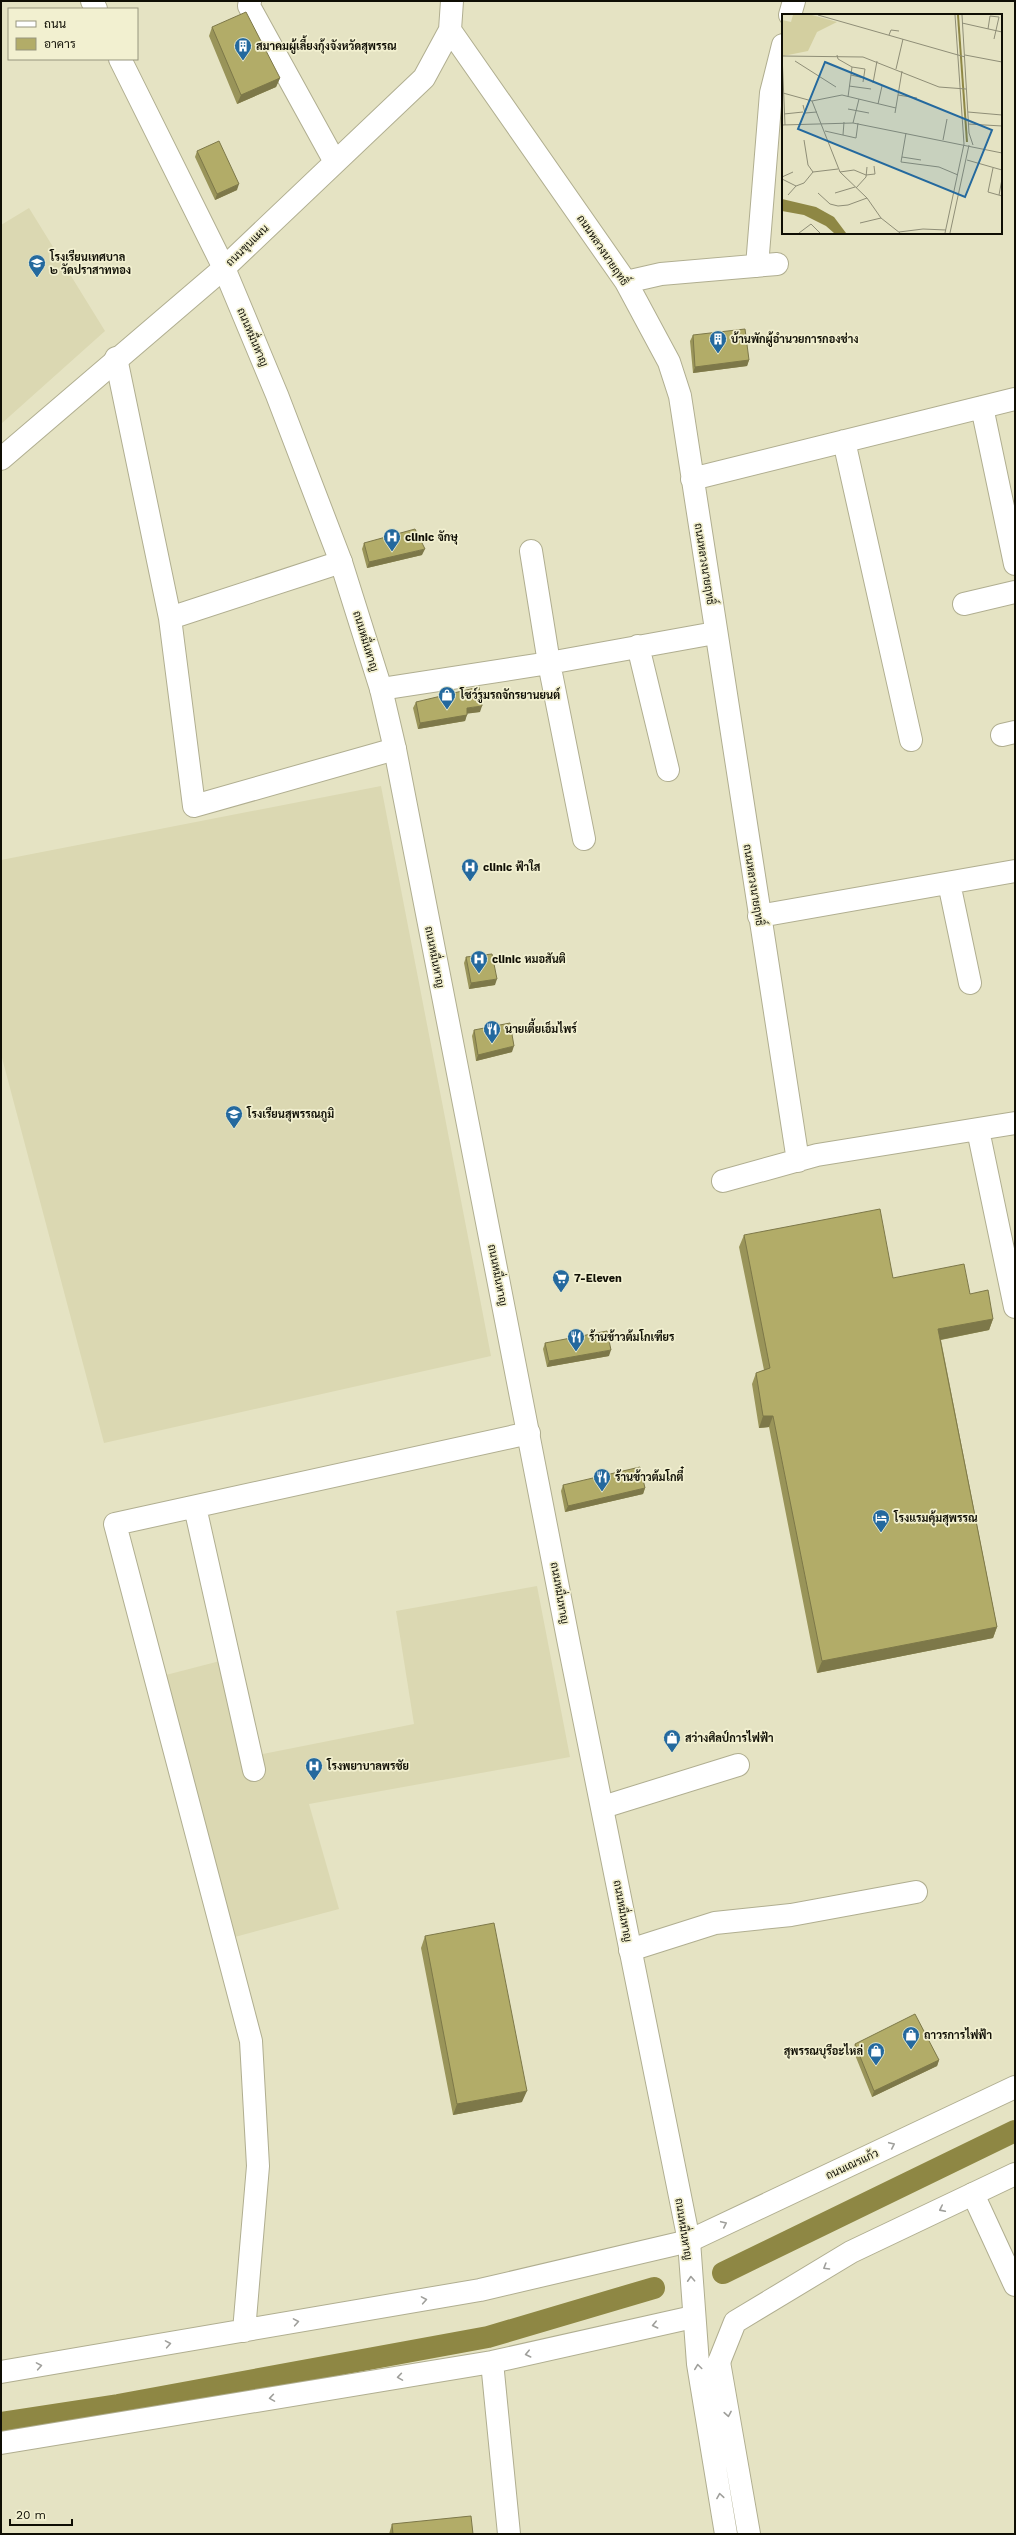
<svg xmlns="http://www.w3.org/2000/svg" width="1016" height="2535" font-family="'Work Sans',Sarabun,sans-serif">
<rect width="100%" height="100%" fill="#e5e3c3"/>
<path fill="#dbd8b2" d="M29,208L105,331L1,424V225Z
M381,786L491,1356L104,1443L1,1054V860Z
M537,1586L570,1757L309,1804L339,1909L231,1938L162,1676L220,1661L243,1758L414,1724L396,1611Z"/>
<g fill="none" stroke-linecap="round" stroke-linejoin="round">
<path stroke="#8e8744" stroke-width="22" d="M723,2273L1015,2131
M1,2423L118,2405L488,2337L654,2288"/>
<g stroke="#b0ae90" stroke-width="24">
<path id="minor" d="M250,1L249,6L335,162
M790,15L794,1
M450,30L626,282L669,362L680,396L798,1161
M757,266L771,93L783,45
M224,268L424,78L450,30L452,1
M626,282L661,274L777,264
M116,358L170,618L194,806L395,749
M982,407L1015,564
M844,441L911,740
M692,479L1015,399
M531,551L549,663L584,839
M964,604L1015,592
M170,618L341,562
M638,646L668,770
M381,689L549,663L715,633
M1002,735L1015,732
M949,883L970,983
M759,916L1015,871
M978,1130L1015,1307
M723,1181L817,1155L1015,1123
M195,1507L254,1770
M603,1807L738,1765
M630,1950L715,1923L791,1915L916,1892
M973,2194L1015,2285
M244,2331L258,2166L251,2041L115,1524L529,1433
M492,2362L509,2534
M1,2372L480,2290L689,2241
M1,2443L492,2362L693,2317"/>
</g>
<g stroke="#b0ae90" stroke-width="24">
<path id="tertiary" d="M1,459L224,268
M689,2241L1015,2087
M719,2362L735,2322L851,2252L1015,2174"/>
</g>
<g stroke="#b0ae90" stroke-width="24">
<path id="secondary" d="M92,1L96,9
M120,59L224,268L277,395L341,562L381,689L395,749L569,1644L689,2241L698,2364L726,2534
M719,2362L749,2534"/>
</g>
<use href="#minor" stroke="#fff" stroke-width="22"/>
<use href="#tertiary" stroke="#fff" stroke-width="22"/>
<use href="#secondary" stroke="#fff" stroke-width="22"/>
</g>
<path fill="#999459" d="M212,27L280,78L276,87L237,104L209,36Z
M197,151L237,190L215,200L195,157Z
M693,335L749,360L747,366L693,373L690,341Z
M364,543L422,555L367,568L362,549Z
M416,702L480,712L467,713L465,721L418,729L413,708Z
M466,957L495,985L469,989L464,963Z
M474,1030L512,1052L476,1061L472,1036Z
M744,1235L893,1278L970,1294L993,1319L989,1330L941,1340L997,1627L993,1638L817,1673L769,1427L759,1428L752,1384L756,1373L764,1370L739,1247Z
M545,1343L609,1356L547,1367L543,1349Z
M563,1485L645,1488L643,1494L565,1512L561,1491Z
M425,1936L522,2102L453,2115L421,1948Z
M855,2044L939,2060L937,2066L872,2097L853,2050Z
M392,2524L473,2534H389Z"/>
<path fill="#7d7849" d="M280,78L276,87L237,104L241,95Z
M239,184L237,190L215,200L217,194Z
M749,360L747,366L693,373L695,367Z
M425,549L422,555L367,568L369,562Z
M482,706L480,712L465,714L467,708Z
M467,715L465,721L418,729L420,723Z
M497,979L495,985L469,989L471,983Z
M514,1046L512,1052L476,1061L478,1055Z
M993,1319L989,1330L934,1341L938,1329Z
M611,1350L609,1356L547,1367L549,1361Z
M763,1416H773L769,1427L759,1428Z
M645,1488L643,1494L565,1512L568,1506Z
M997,1627L993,1638L817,1673L822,1661Z
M939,2060L937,2066L872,2097L874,2091Z
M527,2091L522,2102L453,2115L457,2104Z"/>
<path fill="#b2ac68" stroke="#7d7849" d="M246,12L280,78L241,95L212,27Z
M219,141L239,184L217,194L197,151Z
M745,329L749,360L695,367L693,335Z
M415,529L425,549L369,562L364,543Z
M479,687L482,706L467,708V715L420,723L416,702Z
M492,954L497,979L471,983L466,957Z
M510,1023L514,1046L478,1055L474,1030Z
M880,1209L893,1278L964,1264L970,1294L988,1290L993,1319L938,1329L997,1627L822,1661L773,1416H763L756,1373L770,1368L744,1235Z
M607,1331L611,1350L549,1361L545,1343Z
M640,1467L645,1488L568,1506L563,1485Z
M494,1923L527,2091L457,2104L425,1936Z
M915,2014L939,2060L874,2091L855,2044Z
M471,2516L473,2534H393L392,2524Z"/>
<defs><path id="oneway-chevron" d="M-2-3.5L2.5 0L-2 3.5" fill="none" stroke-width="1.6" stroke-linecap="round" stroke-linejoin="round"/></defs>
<g stroke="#9f9f9b">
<use href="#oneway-chevron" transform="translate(892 2145) rotate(-25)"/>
<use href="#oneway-chevron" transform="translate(942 2209) rotate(154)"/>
<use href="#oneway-chevron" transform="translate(724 2224) rotate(-25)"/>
<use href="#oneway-chevron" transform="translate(826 2267) rotate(149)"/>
<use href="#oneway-chevron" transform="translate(691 2279) rotate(-93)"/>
<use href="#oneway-chevron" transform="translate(424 2300) rotate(-10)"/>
<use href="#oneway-chevron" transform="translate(296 2322) rotate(-10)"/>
<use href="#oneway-chevron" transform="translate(655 2325) rotate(167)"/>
<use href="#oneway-chevron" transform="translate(168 2344) rotate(-10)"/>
<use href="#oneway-chevron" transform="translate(528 2354) rotate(167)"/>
<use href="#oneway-chevron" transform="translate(39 2366) rotate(-10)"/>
<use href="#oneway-chevron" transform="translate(698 2367) rotate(-98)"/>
<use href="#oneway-chevron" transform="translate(400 2377) rotate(171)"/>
<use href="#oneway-chevron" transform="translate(272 2398) rotate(171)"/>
<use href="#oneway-chevron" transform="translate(728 2414) rotate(80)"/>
<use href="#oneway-chevron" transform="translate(720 2496) rotate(-99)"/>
</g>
<defs>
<g id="building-pin" transform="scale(0.9)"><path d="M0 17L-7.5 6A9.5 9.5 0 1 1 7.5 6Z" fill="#24699e" stroke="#f2f0d0"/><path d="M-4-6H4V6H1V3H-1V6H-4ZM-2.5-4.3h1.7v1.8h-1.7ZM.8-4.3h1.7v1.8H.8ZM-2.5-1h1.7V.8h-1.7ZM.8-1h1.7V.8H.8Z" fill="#fff"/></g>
<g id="school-pin" transform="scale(0.9)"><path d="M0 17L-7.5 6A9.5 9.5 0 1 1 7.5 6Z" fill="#24699e" stroke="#f2f0d0"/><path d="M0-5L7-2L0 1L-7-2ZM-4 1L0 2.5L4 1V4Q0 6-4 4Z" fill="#fff"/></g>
<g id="hospital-pin" transform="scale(0.9)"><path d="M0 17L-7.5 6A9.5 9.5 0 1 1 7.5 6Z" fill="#24699e" stroke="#f2f0d0"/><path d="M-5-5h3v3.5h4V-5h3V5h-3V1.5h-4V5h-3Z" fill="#fff"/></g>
<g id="shop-pin" transform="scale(0.9)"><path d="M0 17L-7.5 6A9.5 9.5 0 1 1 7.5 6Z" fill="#24699e" stroke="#f2f0d0"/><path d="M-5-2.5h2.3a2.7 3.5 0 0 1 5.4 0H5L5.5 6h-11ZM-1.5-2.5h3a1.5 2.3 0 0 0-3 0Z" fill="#fff"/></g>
<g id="restaurant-pin" transform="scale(0.9)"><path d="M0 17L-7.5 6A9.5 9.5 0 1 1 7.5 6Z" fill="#24699e" stroke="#f2f0d0"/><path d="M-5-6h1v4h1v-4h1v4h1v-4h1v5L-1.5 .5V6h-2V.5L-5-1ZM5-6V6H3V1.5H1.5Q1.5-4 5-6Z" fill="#fff"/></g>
<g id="supermarket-pin" transform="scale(0.9)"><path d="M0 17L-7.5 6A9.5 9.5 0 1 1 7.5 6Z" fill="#24699e" stroke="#f2f0d0"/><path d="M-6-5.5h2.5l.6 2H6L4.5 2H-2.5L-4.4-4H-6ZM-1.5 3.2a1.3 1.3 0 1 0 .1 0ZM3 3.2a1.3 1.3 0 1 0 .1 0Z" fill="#fff"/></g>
<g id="hotel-pin" transform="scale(0.9)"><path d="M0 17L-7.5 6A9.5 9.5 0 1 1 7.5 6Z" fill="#24699e" stroke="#f2f0d0"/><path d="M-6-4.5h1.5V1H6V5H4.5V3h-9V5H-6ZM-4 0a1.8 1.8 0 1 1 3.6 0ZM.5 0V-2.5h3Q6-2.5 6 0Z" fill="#fff"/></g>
</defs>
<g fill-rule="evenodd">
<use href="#building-pin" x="243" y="46"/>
<use href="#school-pin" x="37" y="263"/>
<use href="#building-pin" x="718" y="339"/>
<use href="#hospital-pin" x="392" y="537"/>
<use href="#shop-pin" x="447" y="695"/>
<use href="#hospital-pin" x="470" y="867"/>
<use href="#hospital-pin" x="479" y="959"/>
<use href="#restaurant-pin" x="492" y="1029"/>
<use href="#school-pin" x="234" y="1114"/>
<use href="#supermarket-pin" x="561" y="1278"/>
<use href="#restaurant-pin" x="576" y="1337"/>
<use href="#restaurant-pin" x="602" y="1477"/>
<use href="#hotel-pin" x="881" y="1518"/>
<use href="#shop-pin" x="672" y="1738"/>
<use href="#hospital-pin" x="314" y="1766"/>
<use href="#shop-pin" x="911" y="2035"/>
<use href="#shop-pin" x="876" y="2051"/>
</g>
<g text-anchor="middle" stroke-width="3.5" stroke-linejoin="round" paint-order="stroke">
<g font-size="11" font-weight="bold" fill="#0f0e04" stroke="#f2f0d0" text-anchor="start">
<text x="256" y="50">สมาคมผู้เลี้ยงกุ้งจังหวัดสุพรรณ</text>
<text x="50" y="261">โรงเรียนเทศบาล<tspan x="50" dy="13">๒ วัดปราสาททอง</tspan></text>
<text x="731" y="343">บ้านพักผู้อำนวยการกองช่าง</text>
<text x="405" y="541">clinic จักษุ</text>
<text x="460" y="699">โชว์รูมรถจักรยานยนต์</text>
<text x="483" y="871">clinic ฟ้าใส</text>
<text x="492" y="963">clinic หมอสันติ</text>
<text x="505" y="1033">นายเตี้ยเอ็มไพร์</text>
<text x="247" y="1118">โรงเรียนสุพรรณภูมิ</text>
<text x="574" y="1282">7-Eleven</text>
<text x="589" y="1341">ร้านข้าวต้มโกเฑียร</text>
<text x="615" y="1481">ร้านข้าวต้มโกตี๋</text>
<text x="894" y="1522">โรงแรมคุ้มสุพรรณ</text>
<text x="685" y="1742">สว่างศิลป์การไฟฟ้า</text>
<text x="327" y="1770">โรงพยาบาลพรชัย</text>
<text x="924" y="2039">ถาวรการไฟฟ้า</text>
<text x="863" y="2055" text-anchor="end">สุพรรณบุรีอะไหล่</text>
</g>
<g font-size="11" fill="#0f0e04" stroke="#f2f0d0">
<text transform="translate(247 245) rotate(-44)" y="4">ถนนขุนแผน</text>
<text transform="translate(603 250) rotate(56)" y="4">ถนนหลวงนายฤทธิ์</text>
<text transform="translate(253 337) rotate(67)" y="4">ถนนหมื่นหาญ</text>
<text transform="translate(705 564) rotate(81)" y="4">ถนนหลวงนายฤทธิ์</text>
<text transform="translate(366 641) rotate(73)" y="4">ถนนหมื่นหาญ</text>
<text transform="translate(754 885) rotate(81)" y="4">ถนนหลวงนายฤทธิ์</text>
<text transform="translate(435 957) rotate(79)" y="4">ถนนหมื่นหาญ</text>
<text transform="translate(498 1275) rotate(79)" y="4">ถนนหมื่นหาญ</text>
<text transform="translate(560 1593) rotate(80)" y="4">ถนนหมื่นหาญ</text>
<text transform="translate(623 1911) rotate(80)" y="4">ถนนหมื่นหาญ</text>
<text transform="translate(852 2164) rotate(-25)" y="4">ถนนเณรแก้ว</text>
<text transform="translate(684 2229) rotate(81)" y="4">ถนนหมื่นหาญ</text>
</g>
</g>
<g transform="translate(782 14)">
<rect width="220" height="220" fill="#e5e3c3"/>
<path d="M11,1H30L55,8L35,18L26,37L1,42L0,6L9,8Z" fill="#d3cfa0"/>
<path d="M0,185L34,193L52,203L64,219H52L44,212L22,201L0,197Z" fill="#8e8744"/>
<path fill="none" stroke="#8e8744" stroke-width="2" d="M176,1L185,128"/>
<path fill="none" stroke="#8f8e77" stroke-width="1" d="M36,1L183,43M180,1L187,119L191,131M180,9L220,18M206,15L208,2L217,3L212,25M107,21L109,16L117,17M0,40L3,111M55,41L56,45L70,53L66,83M183,41L220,48M0,42L81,43L157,73L184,75M13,47L54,73M70,53L83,55L81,68M114,55L121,25M69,61L82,64M91,69L95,47M67,72L89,75M1,79L30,87L58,158L85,184L99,204L118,219M116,81L135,84M30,87L60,81L114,94M96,90L100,72M21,91L23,99L35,98M66,95L87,99M186,98L220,101M113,99L120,57M2,100L21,98M71,109L77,85M186,110L220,112M0,111L71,109L220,139M43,117L74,124L76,109M124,119L119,148L157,153L176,161M61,121L62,108M22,126L26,151L31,158M161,126L165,105M120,143L139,146M185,146L220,156M211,154L206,178L220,182M58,158L72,156L84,161L93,160L92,152M0,163L11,158M0,165L14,172L22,169L31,158L56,155M74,174L84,163L85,153M36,179L48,190L56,192L66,191L85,184M53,179L73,173M6,181L14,172M217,181L220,165M78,209L99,204M117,218L141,215L164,216M17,219L29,210L38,219M163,219L182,130L173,1M168,219L187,131"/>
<path fill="#24699e" fill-opacity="0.15" stroke="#24699e" stroke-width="2" d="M43,48L210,116L183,183L16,115Z"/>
<rect width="220" height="220" fill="none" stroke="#0f0e04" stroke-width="2"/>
</g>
<rect width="1016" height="2535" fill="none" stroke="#0f0e04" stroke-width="4"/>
<rect x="8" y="8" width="130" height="52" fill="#f2f0d0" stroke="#97967e"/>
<rect x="16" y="21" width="20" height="6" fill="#ffffff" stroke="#97967e"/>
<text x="44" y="28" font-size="12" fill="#0f0e04">ถนน</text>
<rect x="16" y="38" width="20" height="12" fill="#b2ac68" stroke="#97967e"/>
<text x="44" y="48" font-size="12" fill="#0f0e04">อาคาร</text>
<path d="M10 2519v6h62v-6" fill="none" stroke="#0f0e04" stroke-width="2"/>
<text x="16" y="2519" font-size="12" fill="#0f0e04" stroke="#f2f0d0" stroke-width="3" paint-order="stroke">20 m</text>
</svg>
